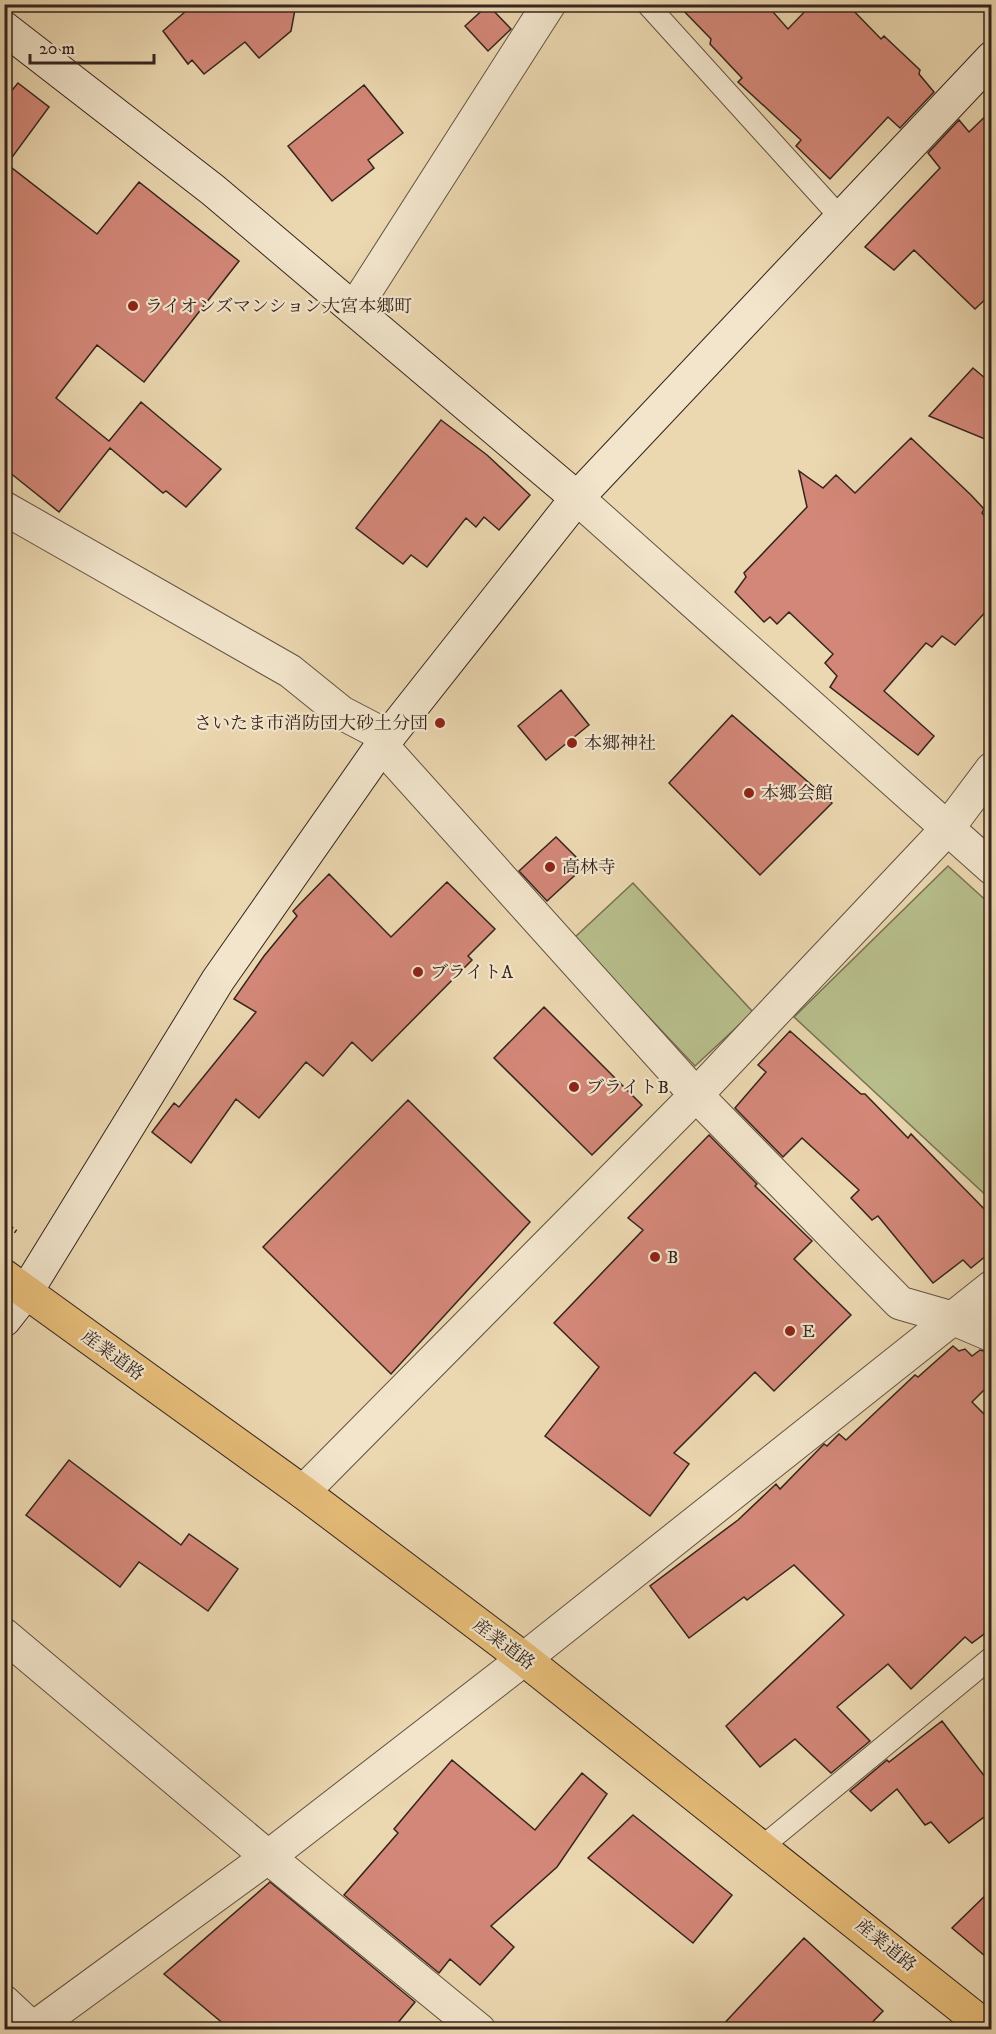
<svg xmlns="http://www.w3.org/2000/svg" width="996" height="2034" font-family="'IM FELL DW Pica','Noto Serif JP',serif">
<rect width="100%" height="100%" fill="#ebd7b0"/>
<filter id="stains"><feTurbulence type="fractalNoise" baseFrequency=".00333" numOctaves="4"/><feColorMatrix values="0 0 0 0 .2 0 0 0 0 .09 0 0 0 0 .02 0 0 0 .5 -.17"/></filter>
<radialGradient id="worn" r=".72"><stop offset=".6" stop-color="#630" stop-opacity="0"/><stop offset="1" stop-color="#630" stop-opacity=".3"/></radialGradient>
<path fill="#b7be8b" stroke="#767254" stroke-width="1.5" d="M948,866L991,905V1200L794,1017Z
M633,883L753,1012L695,1066L574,938Z"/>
<path fill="#d38778" stroke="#35251e" stroke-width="1.5" d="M194,4H296L291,31L259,58L245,42L204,74L192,60L188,64L163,31Z
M677,4H766L788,29L812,4H847L881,39L884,36L920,70L919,74L934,92L900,128L888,117L830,179L796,146L801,140L738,82L742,78L710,44L711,39Z
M488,5L511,29L488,51L465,26Z
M18,83L49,107L7,164L97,234L139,182L239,261L144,382L97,345L56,398L109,441L141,402L221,469L186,507L166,491L163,493L110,448L59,512L4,468V100Z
M364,85L403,133L368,160L374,168L332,201L288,146Z
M992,110V293L975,309L914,250L894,270L865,247L940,168L928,153L959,120L969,132Z
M973,368L992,384V442L929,416Z
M441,420L487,455L530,495L499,530L484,517L476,527L466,518L427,567L411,555L403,564L356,528Z
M911,438L971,495L984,509L982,513L992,523V605L955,645L942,636L932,647L926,643L884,691L934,736L918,755L830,687L837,676L825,663L833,654L789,612L777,624L770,617L764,622L735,592L746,577L744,573L807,507L799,471L823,488L836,475L855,493Z
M561,690L589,725L546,760L518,726Z
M732,715L832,803L760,875L669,783Z
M556,837L585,866L547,901L519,871Z
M329,874L391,937L447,882L495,929L468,956L472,960L372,1061L352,1042L323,1076L306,1062L259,1118L236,1099L191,1163L152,1132L174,1103L179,1107L256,1012L234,999L264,956L297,916L293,911Z
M544,1007L642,1105L592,1155L494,1058Z
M790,1031L861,1094H865L908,1138L911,1134L992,1217V1251L971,1268L963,1260L933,1283L878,1216L872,1220L851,1198L859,1190L802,1138L783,1157L735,1108L766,1072L758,1065Z
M408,1100L530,1222L391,1374L263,1247Z
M709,1135L757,1184L755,1186L812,1241L794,1259L851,1315L774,1391L755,1372L674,1453L689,1464L650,1516L545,1436L599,1367L554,1323L643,1230L628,1218Z
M953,1346L959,1351L965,1349L972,1356L980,1350L992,1353V1382L972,1402L992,1422V1628L972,1643L965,1637L911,1689L888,1664L837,1707L870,1741L831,1773L795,1739L760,1767L726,1726L844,1615L794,1565L747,1600L744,1597L689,1638L650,1586L738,1520L776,1484L780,1489L824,1444L827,1446L839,1434L846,1440L915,1375L918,1377Z
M69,1460L181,1545L189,1534L238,1569L208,1611L139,1562L120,1587L26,1515Z
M942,1721L992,1786V1811L949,1843L931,1822L925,1825L897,1789L871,1811L850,1791L887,1760L889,1762Z
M452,1760L535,1830L582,1773L607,1794L557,1867L491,1926L514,1947L480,1985L450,1959L439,1973L344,1895L398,1833L394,1829Z
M633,1815L732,1895L693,1943L588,1858Z
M270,1882L415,2002L392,2030H231L164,1974Z
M992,1889V1962L952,1928Z
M804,1938L883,2011L865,2030H718Z"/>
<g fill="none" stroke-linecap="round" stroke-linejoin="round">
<g stroke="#625242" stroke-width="23">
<path id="lane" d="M647,4L841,218
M763,1846L992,1657"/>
</g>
<g stroke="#625242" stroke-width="35">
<path id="street" d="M354,309L549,4
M577,498L992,868
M4,508L290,671L342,713L388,737
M382,746L696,1095L900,1303L952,1318L992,1335
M303,1492L696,1095L947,829L992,769
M4,1635L268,1857L479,2030
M4,2002L34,2030
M31,2030L268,1857L524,1659L992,1287"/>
</g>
<g stroke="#35251e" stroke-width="35">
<path id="secondary" d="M4,28L213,190L577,498
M4,1320L26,1292L218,980L388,737L577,498L992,58"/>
</g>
<g stroke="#35251e" stroke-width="35">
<path id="primary" d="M4,1276L303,1492L524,1659L990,2030"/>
</g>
<path stroke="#35251e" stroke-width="4" stroke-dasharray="1.5 3" stroke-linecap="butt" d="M4,1223L18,1233"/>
<use href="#lane" stroke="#f2e5cc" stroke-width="21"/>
<use href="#street" stroke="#f2e5cc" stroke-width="33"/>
<use href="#secondary" stroke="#f2e5cc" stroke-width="33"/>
<use href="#primary" stroke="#e6bc78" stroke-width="33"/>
</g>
<g fill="#8f2418" stroke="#f2e5cc" stroke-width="2">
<circle cx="133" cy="306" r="6"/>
<circle cx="440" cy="723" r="6"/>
<circle cx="572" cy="743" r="6"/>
<circle cx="749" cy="793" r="6"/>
<circle cx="550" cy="867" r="6"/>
<circle cx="418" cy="972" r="6"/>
<circle cx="574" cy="1087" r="6"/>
<circle cx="655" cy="1257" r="6"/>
<circle cx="790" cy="1331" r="6"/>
</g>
<g text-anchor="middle" stroke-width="4.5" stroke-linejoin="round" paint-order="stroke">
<g font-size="18" fill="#35251e" stroke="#f2e5cc" text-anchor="start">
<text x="145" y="312">ライオンズマンション大宮本郷町</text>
<text x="428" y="729" text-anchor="end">さいたま市消防団大砂土分団</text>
<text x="584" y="749">本郷神社</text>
<text x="761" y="799">本郷会館</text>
<text x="562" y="873">高林寺</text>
<text x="430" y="978">ブライトA</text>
<text x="586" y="1093">ブライトB</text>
<text x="667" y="1263">B</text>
<text x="802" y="1337">E</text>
</g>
<g font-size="18" fill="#35251e" stroke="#f2e5cc">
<text transform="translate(113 1355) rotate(36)" y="6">産業道路</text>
<text transform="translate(504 1644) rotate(37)" y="6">産業道路</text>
<text transform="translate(886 1945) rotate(39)" y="6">産業道路</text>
</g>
</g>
<rect width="996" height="2034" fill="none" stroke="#ebd7b0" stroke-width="24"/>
<rect x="6" y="6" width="984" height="2022" fill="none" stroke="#35251e" stroke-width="3"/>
<rect x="12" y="12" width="972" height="2010" fill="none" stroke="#35251e" stroke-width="1.5"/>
<path d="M30 54v9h124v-9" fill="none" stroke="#35251e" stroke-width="3"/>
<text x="39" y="54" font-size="18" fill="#35251e" stroke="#f2e5cc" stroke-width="4.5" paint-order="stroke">20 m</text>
<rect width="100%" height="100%" filter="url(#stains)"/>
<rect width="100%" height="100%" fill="url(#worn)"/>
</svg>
